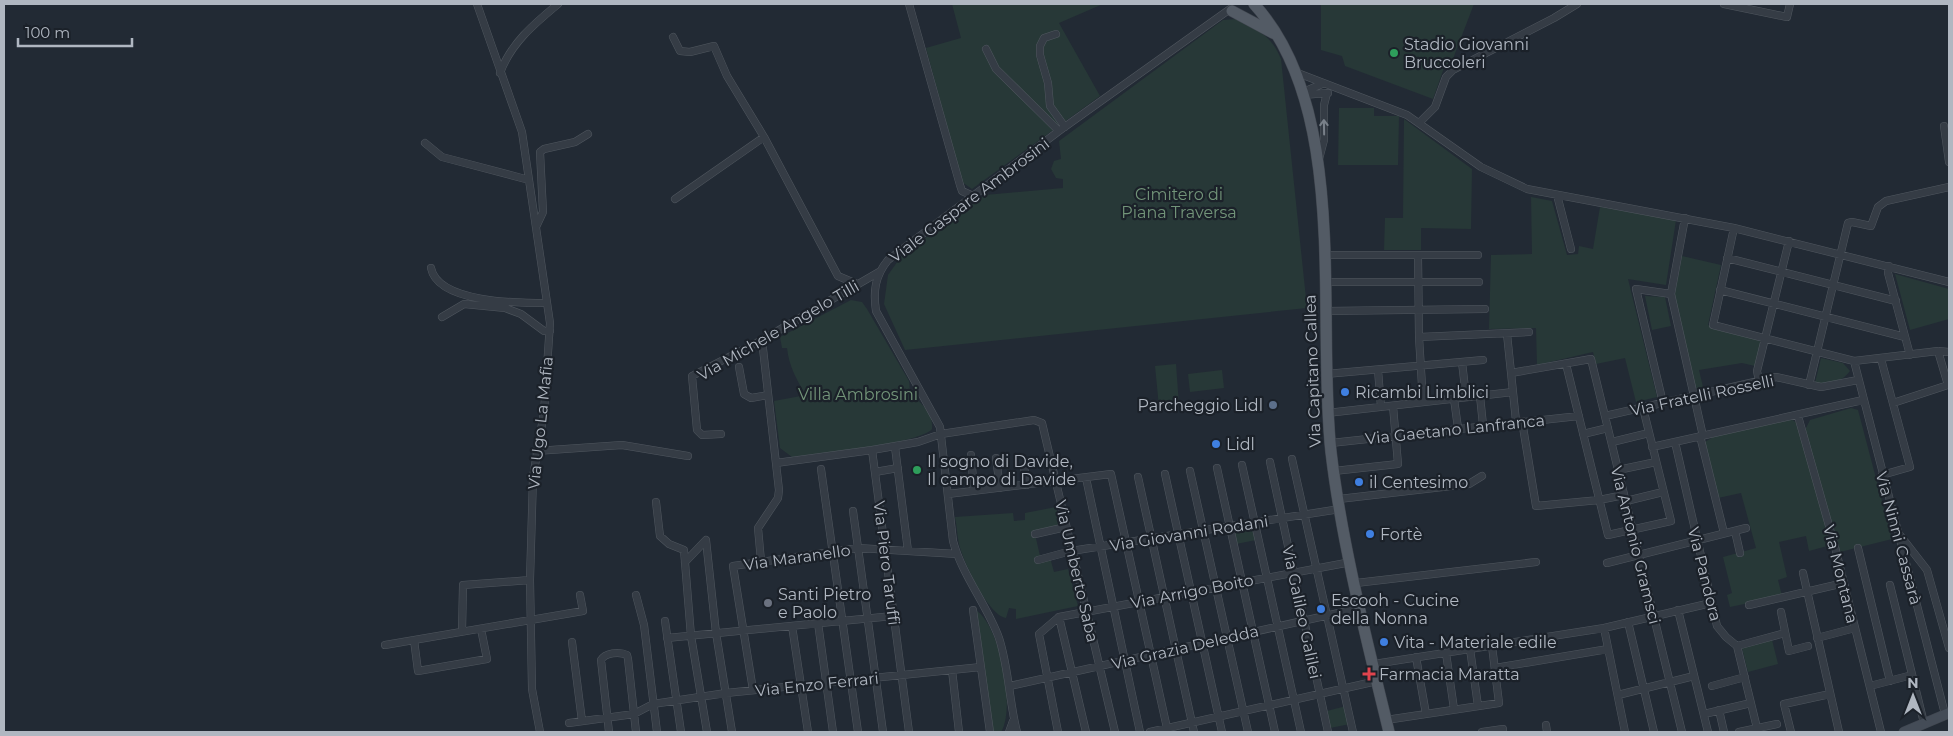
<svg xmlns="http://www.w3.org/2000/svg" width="1953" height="736" font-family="Montserrat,sans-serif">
<rect width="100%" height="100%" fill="#222a34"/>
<path fill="#273837" d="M952,4H1103L1059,23L1100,96L972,189L962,182L926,48L961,38Z
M1321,4H1474L1451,64L1445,65L1433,99L1345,66L1342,56L1321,50Z
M1236,19C1257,29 1272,36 1281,59L1307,308L905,350L884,304L888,275L903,254L985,195L1063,188V179L1056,178L1051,169L1054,161L1061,159L1059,141L1223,20Z
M1339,108H1374V116H1399L1398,165H1338Z
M1404,119L1472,169L1471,229L1421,228V250H1384L1385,218H1403Z
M1531,197L1552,201L1567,255L1578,254L1579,246L1593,249L1600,207L1676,220L1666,285L1628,279L1657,397L1636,402L1625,358L1596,364L1593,352L1537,365L1536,328L1489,329L1491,255L1532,254Z
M1682,256L1721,265L1708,325L1761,340L1755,366L1742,363L1699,370L1703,387L1693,389L1674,298Z
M1895,274L1949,289V319L1910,330Z
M1645,296L1665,297L1671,326L1652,330Z
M851,300L862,302L867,309L909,381C910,384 909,387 910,389C913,400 934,408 932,429C920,444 816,453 792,457L780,448L774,401L806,395C796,379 789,366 787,348H782L780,337Z
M1821,358L1843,363L1850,371C1842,382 1828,386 1815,383Z
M1176,364L1179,405L1159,407L1155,366Z
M1222,370L1224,388L1190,392L1188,374Z
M1851,408L1858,410L1892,539L1840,552L1805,430L1810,420Z
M1791,419L1797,423L1831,545L1809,551L1806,536L1779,542L1787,577L1778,580L1782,596L1730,607L1727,595L1732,593L1723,557L1756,548L1741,493L1718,498L1705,442L1713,437Z
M1056,507L1061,529L1035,534L1040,556L1049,554L1054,572L1068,569L1078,606L1016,619V609L1009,608L1006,618C988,615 963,561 959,544C957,535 957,526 955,517L1013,513L1014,521L1025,520V513Z
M1254,527L1256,540L1236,544L1234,531Z
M977,611C1000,627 1016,708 1001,732H993Z
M1772,640L1778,664L1748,672L1742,648Z
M1346,706L1350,724L1330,728L1327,711Z"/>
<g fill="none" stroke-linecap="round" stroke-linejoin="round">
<g stroke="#50575f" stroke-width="8">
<path id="street" d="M477,4L522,132L550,323L544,412L533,477L530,580L532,689L540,732
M909,4L960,185L962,191L973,196
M1724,4L1787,17L1790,4
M1056,34L1044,38L1040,46V55L1048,83L1050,106L1065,127
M673,37L680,51L690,52L714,46L727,76L764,137L838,276L857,284
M986,49L996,69L1059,131
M1295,72L1407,115L1481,167L1527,189L1734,228L1949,282
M500,73C511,43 534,24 558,4
M1303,95L1328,93
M1303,95L1308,90L1322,84
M1419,123L1435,107L1446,77L1453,70L1554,18L1577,4
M1944,126L1949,162
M425,143L442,157L529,180
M1319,159L1324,140V105L1327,93
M1557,195L1571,249
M675,199L764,137
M1685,218L1671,294L1703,436
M536,227L543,212L540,152L544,149L575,142L588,134
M1734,228L1713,325L1854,361L1938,351L1949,352
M1324,255H1478
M1418,255L1419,337L1423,402
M1727,258L1896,301
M1889,266L1888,273L1910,355
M431,268C438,303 518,303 547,303
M1325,282H1479
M1720,290L1905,337
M1325,311L1485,309
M442,317L464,304L505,308L521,314L544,331H550
M1507,334L1516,421
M1419,337L1529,332
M1881,359L1910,467L1882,475
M1854,361L1945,714
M1462,362L1466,397
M1566,364L1608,535L1671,521L1643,408
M739,367L744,394L751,398L768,395
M1378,370L1381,407
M1511,373L1591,359L1682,732
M1326,374L1483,360
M1759,381L1757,371L1789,241
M1809,385L1848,223L1852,222L1871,226L1878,207L1886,201L1949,187
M1480,396L1483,425
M1454,399L1458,428
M1663,403L1636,289L1671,294
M1893,403L1948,385L1938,351
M1327,413L1513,392
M1605,416L1776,377L1821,387L1858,380
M1798,416L1835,547L1881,732
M1522,421L1536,506L1599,500L1624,495
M721,434L702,435L697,430L692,376L762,340L879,272
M1583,434L1608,428
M1700,436L1724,533
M1612,442L1649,433
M1675,442L1717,626L1726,637L1737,646L1757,728
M1331,443L1579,416
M895,447L908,551
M1652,447L1863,400
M872,450L909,732
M536,451L622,445L688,456
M971,455L974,491
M996,458L1000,488
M1292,459L1353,732
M1270,462L1328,732
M776,463L872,450L918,442L941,434L1034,420L1042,423L1115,732
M1242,465L1301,732
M1024,467L1027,485
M1217,468L1275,732
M821,469L858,732
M1618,470L1656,462
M1190,471L1248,732
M1334,471L1398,464L1393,406
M875,472L898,468
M1165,474L1222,732
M1138,477L1194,732
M1086,478L1140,732
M948,494L1111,474L1167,728
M1339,499L1469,484L1482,476
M1626,501L1663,492
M656,502L660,536L669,544L684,550L691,636L707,732
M853,511L883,732
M1735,531L1740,553
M1035,534L1066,527
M1899,534L1927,570L1949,648
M1858,548L1890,681
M1038,560L1071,551L1340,509
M761,561L758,528L778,498L779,490L762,340
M685,562L706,540L716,633L732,732
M1607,563L1746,528
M1803,573L1839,732
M1356,583L1536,562
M1890,585L1924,723
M636,595L644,625L657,732
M1749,605L1844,583
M973,610L990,732
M1678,610L1708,732
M1781,612L1789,651L1808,646
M1059,617L1086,732
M665,621L681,732
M1628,622L1654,732
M818,623L833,732
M792,626L808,732
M1604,628L1625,732
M462,632L463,585L530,580
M667,638L893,616
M1817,638L1855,628
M414,640L418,671L487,659L481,629
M572,642L582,721
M385,645L583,611L580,595
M1737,646L1785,633
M1470,649L1478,706
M1446,653L1454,709
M1416,657L1426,714
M1374,664L1604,628L1711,603
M1495,668L1608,649
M952,670L959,732
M1010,686L1361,608
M1712,686L1745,677
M1870,686L1912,675
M753,690L733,566L858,548L957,554
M1618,695L1694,676
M1719,710L1724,732
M1704,714L1751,703
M1386,720L1499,703L1492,646
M569,723L634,714L653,704L726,693L981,667
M1546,725L1547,732
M609,732L601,660C605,653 619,651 627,655L628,659L636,732
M1009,732L1013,721
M1017,732C1009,701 1009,669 999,638C987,605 962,575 953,541L940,427L876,311C873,291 875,276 888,260L1059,131L1230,9
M1058,732L1039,634L1059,617L1351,562
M1150,732L1377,681
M1482,732L1503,729
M1739,732L1777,724
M1791,732L1784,704L1830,694"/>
</g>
<g stroke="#3f454e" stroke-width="11">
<path id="secondary" d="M1904,732L1949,713"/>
</g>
<g stroke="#3f454e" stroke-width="12">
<path id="primary" d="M1254,4C1351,110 1316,316 1331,452C1342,545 1367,641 1389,732
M1232,11L1275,34"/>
</g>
<use href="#street" stroke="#353c45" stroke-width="7"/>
<use href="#secondary" stroke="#444c57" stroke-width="10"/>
<use href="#primary" stroke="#535b65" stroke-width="11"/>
</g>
<defs><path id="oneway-shaft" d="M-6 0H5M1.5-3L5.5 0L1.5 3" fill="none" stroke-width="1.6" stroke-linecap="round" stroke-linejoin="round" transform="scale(1.25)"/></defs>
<use stroke="#798089" href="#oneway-shaft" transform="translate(1324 127) rotate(-91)"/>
<g fill="#2e9e5b" stroke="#1b2129" stroke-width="2">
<circle cx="1394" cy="53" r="5"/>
<circle cx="917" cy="470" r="5"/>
</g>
<g fill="#3f7fe0" stroke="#1b2129" stroke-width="2">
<circle cx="1345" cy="392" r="5"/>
<circle cx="1216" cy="444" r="5"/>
<circle cx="1359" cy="482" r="5"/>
<circle cx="1370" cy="534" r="5"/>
<circle cx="1321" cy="609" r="5"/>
<circle cx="1384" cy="642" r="5"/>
</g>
<circle fill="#5c6f8a" stroke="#1b2129" stroke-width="2" cx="1273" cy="405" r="5"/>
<circle fill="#6b7280" stroke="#1b2129" stroke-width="2" cx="768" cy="603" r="5"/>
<path fill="#e0444e" stroke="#1b2129" stroke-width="2" d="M1366.5 666.5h5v5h5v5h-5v5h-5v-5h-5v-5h5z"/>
<g text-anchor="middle" stroke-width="4.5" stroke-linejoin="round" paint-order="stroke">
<g font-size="16" fill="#b0b7c1" stroke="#1b2129" text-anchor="start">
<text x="1404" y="50">Stadio Giovanni<tspan x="1404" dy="18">Bruccoleri</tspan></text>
<text x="1355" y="398">Ricambi Limblici</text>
<text x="1263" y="411" text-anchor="end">Parcheggio Lidl</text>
<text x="1226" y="450">Lidl</text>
<text x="927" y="467">Il sogno di Davide,<tspan x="927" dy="18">Il campo di Davide</tspan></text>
<text x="1369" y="488">il Centesimo</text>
<text x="1380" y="540">Fortè</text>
<text x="778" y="600">Santi Pietro<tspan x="778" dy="18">e Paolo</tspan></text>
<text x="1331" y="606">Escooh - Cucine<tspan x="1331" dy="18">della Nonna</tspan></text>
<text x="1394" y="648">Vita - Materiale edile</text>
<text x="1379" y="680">Farmacia Maratta</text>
</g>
<g font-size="16" fill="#729479" stroke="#1b2129">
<text x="1179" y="200">Cimitero di<tspan x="1179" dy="18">Piana Traversa</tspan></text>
<text x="858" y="400">Villa Ambrosini</text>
</g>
<g font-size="16" fill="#b0b7c1" stroke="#1b2129">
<text transform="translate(969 200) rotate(-37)" y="6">Viale Gaspare Ambrosini</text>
<text transform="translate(778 330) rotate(-30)" y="6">Via Michele Angelo Tilli</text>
<text transform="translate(1312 371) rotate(-92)" y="6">Via Capitano Callea</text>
<text transform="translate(1702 395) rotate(-12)" y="6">Via Fratelli Rosselli</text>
<text transform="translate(540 423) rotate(-84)" y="6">Via Ugo La Mafia</text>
<text transform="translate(1455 429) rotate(-6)" y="6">Via Gaetano Lanfranca</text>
<text transform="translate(1189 533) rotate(-9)" y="6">Via Giovanni Rodani</text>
<text transform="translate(1899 538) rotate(75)" y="6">Via Ninni Cassarà</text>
<text transform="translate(1636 545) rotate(76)" y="6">Via Antonio Gramsci</text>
<text transform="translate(797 557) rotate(-8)" y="6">Via Maranello</text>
<text transform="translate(887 563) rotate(83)" y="6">Via Piero Taruffi</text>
<text transform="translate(1077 571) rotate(77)" y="6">Via Umberto Saba</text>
<text transform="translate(1705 574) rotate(76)" y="6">Via Pandora</text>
<text transform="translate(1841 574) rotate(76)" y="6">Via Montana</text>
<text transform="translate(1192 591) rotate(-11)" y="6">Via Arrigo Boito</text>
<text transform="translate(1302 612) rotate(78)" y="6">Via Galileo Galilei</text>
<text transform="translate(1185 647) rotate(-13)" y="6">Via Grazia Deledda</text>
<text transform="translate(817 684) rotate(-6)" y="6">Via Enzo Ferrari</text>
</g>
</g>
<rect width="1953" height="736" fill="none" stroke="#b0b7c1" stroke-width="10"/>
<g transform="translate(1913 696)" stroke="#1b2129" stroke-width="4" paint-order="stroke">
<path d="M0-4L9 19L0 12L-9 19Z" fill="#b0b7c1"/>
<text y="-8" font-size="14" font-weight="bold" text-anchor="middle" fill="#b0b7c1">N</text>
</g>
<path d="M18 38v8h114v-8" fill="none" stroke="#b0b7c1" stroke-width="2.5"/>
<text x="25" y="38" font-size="15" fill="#b0b7c1" stroke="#1b2129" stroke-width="4" paint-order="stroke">100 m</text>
</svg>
